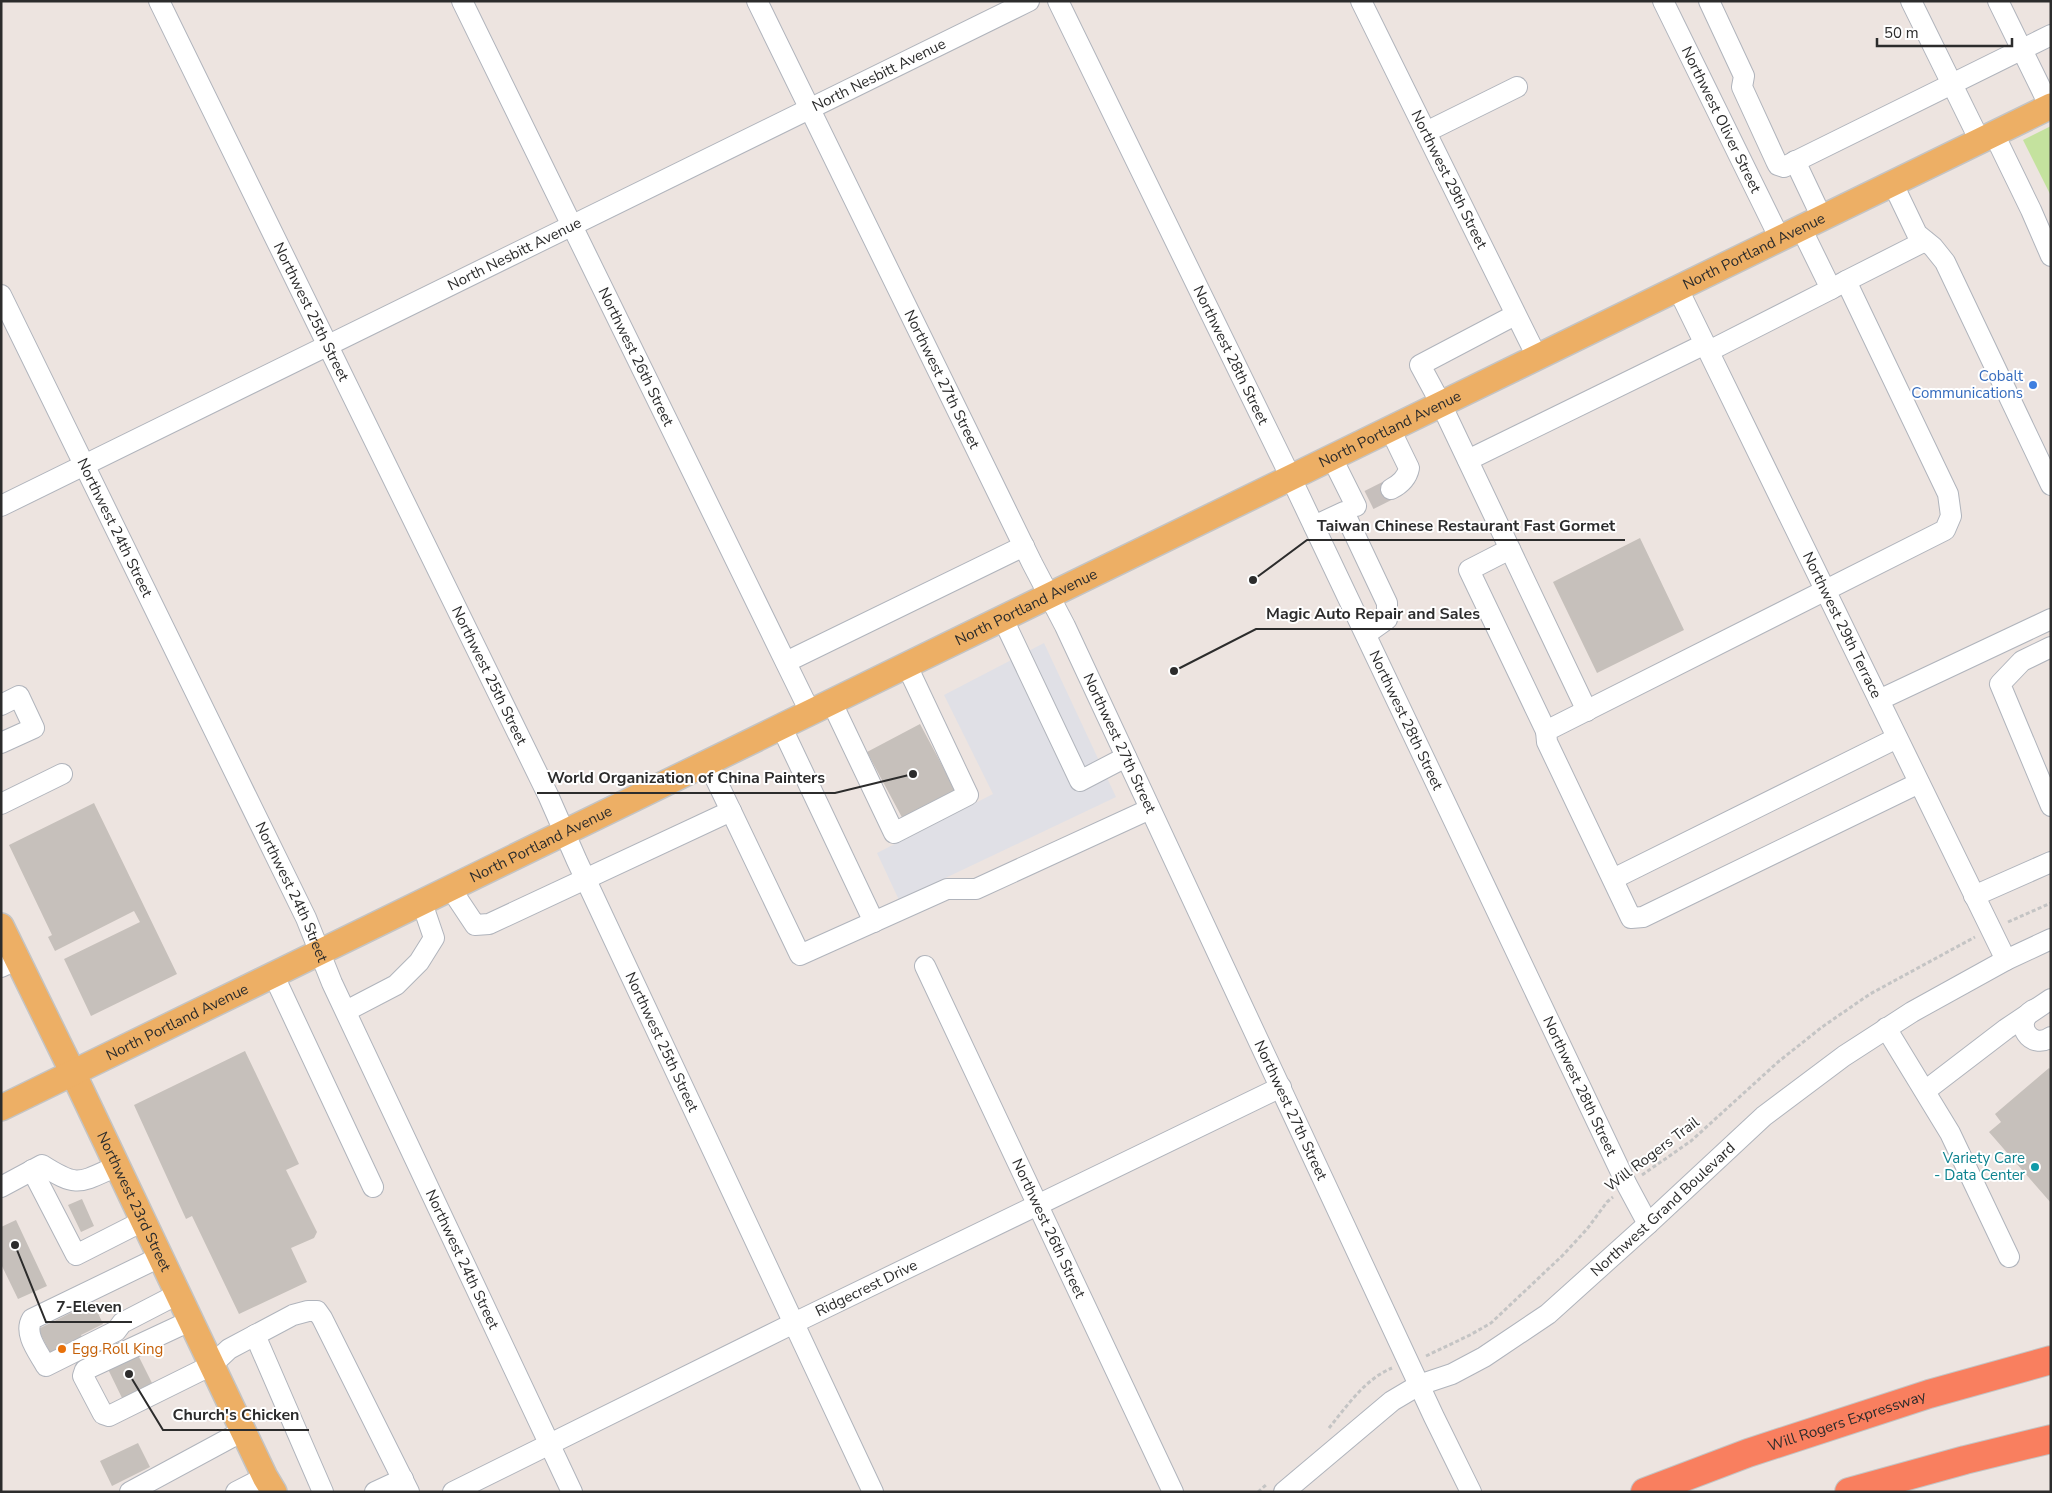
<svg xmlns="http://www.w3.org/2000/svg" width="2052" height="1493" font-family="'Nunito Sans',sans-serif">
<rect width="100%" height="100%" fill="#ede4e0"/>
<path fill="#e0e0e6" d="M1044,643L1116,797L899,900L877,853L993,794L944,695Z"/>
<path fill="#c4e29e" d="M2051,126V196L2023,140Z"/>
<path fill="#c6c0bb" d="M1640,538L1684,630L1597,673L1553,582Z
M920,724L958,795L905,823L867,752Z
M94,803L177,974L91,1016L64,959L140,922L134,911L55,951L48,937L52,935L9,845Z
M245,1051L299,1164L286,1170L317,1232L314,1238L291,1248L307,1282L239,1314L192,1216L186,1219L134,1105Z
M2049,1068L2051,1070V1203L1989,1132L2001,1122L1995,1114Z
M82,1199L94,1226L81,1232L68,1205Z
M16,1220L47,1286L18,1299L1,1264V1227Z
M93,1302L103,1324L81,1335L83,1339L51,1355L38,1329Z
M136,1351L152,1383L122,1398L106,1365Z
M138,1443L150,1467L112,1486L100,1461Z"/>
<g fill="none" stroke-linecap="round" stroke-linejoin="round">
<path stroke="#c6bfbc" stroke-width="20" stroke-dasharray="20 10" stroke-linecap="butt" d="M1369,500L1391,489"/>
<g stroke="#b0b4bc" stroke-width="22">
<g id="minor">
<path id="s1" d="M159,1L548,795L577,861L873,1492"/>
<path id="s2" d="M462,1L811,714"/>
<path id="s3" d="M757,1L1032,563L1065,626L1434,1417L1471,1492"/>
<path id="s4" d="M1058,1L1291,478L1627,1185L1648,1224"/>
<path id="s5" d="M1361,1L1537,357"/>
<path id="s6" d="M1663,1L1780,239"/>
<path d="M1709,1L1744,76L1742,87L1776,161L1778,165L1784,167L2051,35"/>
<path d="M1911,1L1980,141"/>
<path d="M1998,1L2050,107"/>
<path d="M1426,132L1517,87"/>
<path d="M1994,134L2031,210L2051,256"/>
<path d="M1795,161L1822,218"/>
<path d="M1893,184L1917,234L1933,247L1945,262L2051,485"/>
<path d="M1846,281L1925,241"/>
<path id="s7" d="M1678,289L2006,960"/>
<path d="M1831,289L1846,281L1948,494L1951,516L1945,530L1546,731L1547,742L1631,918L1643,917L1919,783"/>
<path id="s8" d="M1,295L306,918L332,983L572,1492"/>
<path d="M1515,315L1420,365L1441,404L1587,711"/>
<path d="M1709,351L1831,289L1801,228"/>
<path d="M1390,429L1409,468C1407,478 1399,485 1391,489"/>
<path d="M1332,458L1356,506"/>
<path d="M1468,460L1705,344"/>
<path id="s9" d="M1,506L1029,1"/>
<path d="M1314,526L1344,512L1387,603V619L1366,634"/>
<path d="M1510,549L1469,570L1546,731"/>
<path d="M1003,619L1080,781L1126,757"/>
<path d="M2051,647L2022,661L2000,684L2051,806"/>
<path d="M786,662L1024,546"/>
<path d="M1879,700L2051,619"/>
<path d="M832,703L894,833L968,795L907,666"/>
<path d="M1,705L19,696L34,728L1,743"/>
<path d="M782,728L874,922"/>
<path d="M708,763L800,955L947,889H976L1150,809"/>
<path d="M1,804L62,774"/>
<path d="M1613,879L1897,738"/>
<path d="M451,889L475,925L489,924L731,811"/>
<path d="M1974,896L2051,862"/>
<path id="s10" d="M925,966L1173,1492"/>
<path d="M1,967L18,959"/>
<path d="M274,976L373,1187"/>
<path d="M2033,1010C2012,1023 2031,1051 2051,1037"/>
<path d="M346,1011L396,985L419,962L434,938L422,903"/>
<path d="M1886,1028L1950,1133L2009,1257"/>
<path d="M1925,1091L2006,1029L2051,999"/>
<path d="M32,1170L76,1255L143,1221"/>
<path d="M1,1187L42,1165C78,1188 79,1183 117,1166"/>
<path d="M160,1257L32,1319C23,1334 39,1353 46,1366L116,1331L122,1323L178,1294"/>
<path d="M190,1321L85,1370L83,1376L103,1414L109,1416L212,1365L229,1349L293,1315L308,1311H317L322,1318L409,1492"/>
<path d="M255,1335L323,1492"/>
<path d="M130,1492L243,1431"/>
<path d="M236,1492L265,1477"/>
<path d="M375,1492L403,1479"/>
<path id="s11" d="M453,1492L794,1323L1281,1087"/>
<path id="s12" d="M1284,1492L1392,1401L1419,1385L1452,1374L1484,1357L1548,1314L1648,1224L1764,1116L1844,1056L1912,1012L2006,960L2051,939"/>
</g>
</g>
<g stroke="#c4c4c4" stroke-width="28">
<g id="major">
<path id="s13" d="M1,926L73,1073L265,1477L274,1492"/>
<path id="s14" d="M1,1108L2051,106"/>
</g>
</g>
<g stroke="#c4c4c4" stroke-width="30">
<g id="highway">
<path id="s15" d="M1645,1492L1748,1453L1929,1394L2051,1360"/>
<path d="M1849,1492L1965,1460L2051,1439"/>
</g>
</g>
<path stroke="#c4c4c4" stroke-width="3" stroke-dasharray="4 2.5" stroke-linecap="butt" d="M2008,922L2051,903
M1642,1175L1691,1141L1778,1062L1822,1027L1870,994L1975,937
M1426,1356L1470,1335L1491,1323L1563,1255L1587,1229L1607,1202L1613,1197
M1329,1428C1347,1406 1365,1379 1392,1368
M1258,1492L1267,1484"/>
<use href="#minor" stroke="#fff" stroke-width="20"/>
<use href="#major" stroke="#edaf65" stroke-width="25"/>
<use href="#highway" stroke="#f97f5f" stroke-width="28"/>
</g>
<circle fill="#3f7fe0" stroke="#fff" stroke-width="2" cx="2033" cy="385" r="5"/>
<circle fill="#0f9aa8" stroke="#fff" stroke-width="2" cx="2035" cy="1167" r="5"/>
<circle fill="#e8710a" stroke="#fff" stroke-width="2" cx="62" cy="1349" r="5"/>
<g text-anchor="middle" stroke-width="4" stroke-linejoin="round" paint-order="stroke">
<g font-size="15" fill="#2c2c2c" stroke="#fff">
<text dy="5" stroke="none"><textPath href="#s9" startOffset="978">North Nesbitt Avenue</textPath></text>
<text dy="5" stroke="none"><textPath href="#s6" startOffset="132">Northwest Oliver Street</textPath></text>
<text dy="5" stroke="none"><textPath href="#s5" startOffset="199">Northwest 29th Street</textPath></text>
<text dy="5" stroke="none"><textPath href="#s14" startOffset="1951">North Portland Avenue</textPath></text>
<text dy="5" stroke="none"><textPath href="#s9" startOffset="572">North Nesbitt Avenue</textPath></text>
<text dy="5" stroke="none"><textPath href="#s1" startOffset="346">Northwest 25th Street</textPath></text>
<text dy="5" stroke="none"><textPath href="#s4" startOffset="394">Northwest 28th Street</textPath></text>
<text dy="5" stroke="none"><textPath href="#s2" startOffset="396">Northwest 26th Street</textPath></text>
<text dy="5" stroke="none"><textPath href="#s3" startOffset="421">Northwest 27th Street</textPath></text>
<text dy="5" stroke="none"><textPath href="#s14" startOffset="1546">North Portland Avenue</textPath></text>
<text dy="5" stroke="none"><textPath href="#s8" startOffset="259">Northwest 24th Street</textPath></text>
<text dy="5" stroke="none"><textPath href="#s14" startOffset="1141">North Portland Avenue</textPath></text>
<text dy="5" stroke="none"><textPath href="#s7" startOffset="374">Northwest 29th Terrace</textPath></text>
<text dy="5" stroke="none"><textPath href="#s1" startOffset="751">Northwest 25th Street</textPath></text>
<text dy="5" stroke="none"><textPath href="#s4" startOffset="799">Northwest 28th Street</textPath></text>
<text dy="5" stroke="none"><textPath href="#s3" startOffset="826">Northwest 27th Street</textPath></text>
<text dy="5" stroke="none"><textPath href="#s14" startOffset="601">North Portland Avenue</textPath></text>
<text dy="5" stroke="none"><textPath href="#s8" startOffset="664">Northwest 24th Street</textPath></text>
<text dy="5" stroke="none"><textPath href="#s14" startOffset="196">North Portland Avenue</textPath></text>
<text dy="5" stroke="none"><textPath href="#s1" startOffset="1156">Northwest 25th Street</textPath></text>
<text dy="5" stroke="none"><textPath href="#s4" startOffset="1204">Northwest 28th Street</textPath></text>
<text dy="5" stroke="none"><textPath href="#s3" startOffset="1231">Northwest 27th Street</textPath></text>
<text transform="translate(1652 1154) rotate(-37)" y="5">Will Rogers Trail</text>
<text dy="5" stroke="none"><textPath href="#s13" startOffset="306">Northwest 23rd Street</textPath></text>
<text dy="5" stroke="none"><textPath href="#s12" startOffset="476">Northwest Grand Boulevard</textPath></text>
<text dy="5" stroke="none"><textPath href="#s10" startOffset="290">Northwest 26th Street</textPath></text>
<text dy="5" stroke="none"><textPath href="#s8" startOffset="1069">Northwest 24th Street</textPath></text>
<text dy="5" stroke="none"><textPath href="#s11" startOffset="461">Ridgecrest Drive</textPath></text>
<text dy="5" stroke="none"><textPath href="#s15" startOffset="214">Will Rogers Expressway</textPath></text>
</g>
<g font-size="15" fill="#366cbe" stroke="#fff" text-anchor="end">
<text x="2023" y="381">Cobalt<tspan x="2023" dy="17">Communications</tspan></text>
</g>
<g font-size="15" fill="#0d838f" stroke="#fff" text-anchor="end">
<text x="2025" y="1163">Variety Care<tspan x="2025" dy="17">- Data Center</tspan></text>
</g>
<g font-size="15" fill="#c56008" stroke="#fff" text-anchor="start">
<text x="72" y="1354">Egg Roll King</text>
</g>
</g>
<path fill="none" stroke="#2c2c2c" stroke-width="2" d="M1253 580L1307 540H1625M1174 671L1256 629H1490M913 774L835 793H537M15 1245L46 1322H132M129 1374L163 1430H309"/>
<g fill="#2c2c2c" stroke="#fff" stroke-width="2">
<circle cx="1253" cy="580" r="5"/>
<circle cx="1174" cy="671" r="5"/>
<circle cx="913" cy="774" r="5"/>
<circle cx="15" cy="1245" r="5"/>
<circle cx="129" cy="1374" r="5"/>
</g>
<g font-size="16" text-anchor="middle" font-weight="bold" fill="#2c2c2c" stroke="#fff" stroke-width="4" stroke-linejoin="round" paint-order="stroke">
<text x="1466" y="531">Taiwan Chinese Restaurant Fast Gormet</text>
<text x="1373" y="619">Magic Auto Repair and Sales</text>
<text x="686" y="783">World Organization of China Painters</text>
<text x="89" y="1312">7-Eleven</text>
<text x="236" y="1420">Church's Chicken</text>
</g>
<rect width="2052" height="1493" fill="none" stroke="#2c2c2c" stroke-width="5"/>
<path d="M1877 38v8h135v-8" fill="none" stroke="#2c2c2c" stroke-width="2.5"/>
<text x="1884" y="38" font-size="15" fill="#2c2c2c" stroke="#ffffff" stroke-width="4" paint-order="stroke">50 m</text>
</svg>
